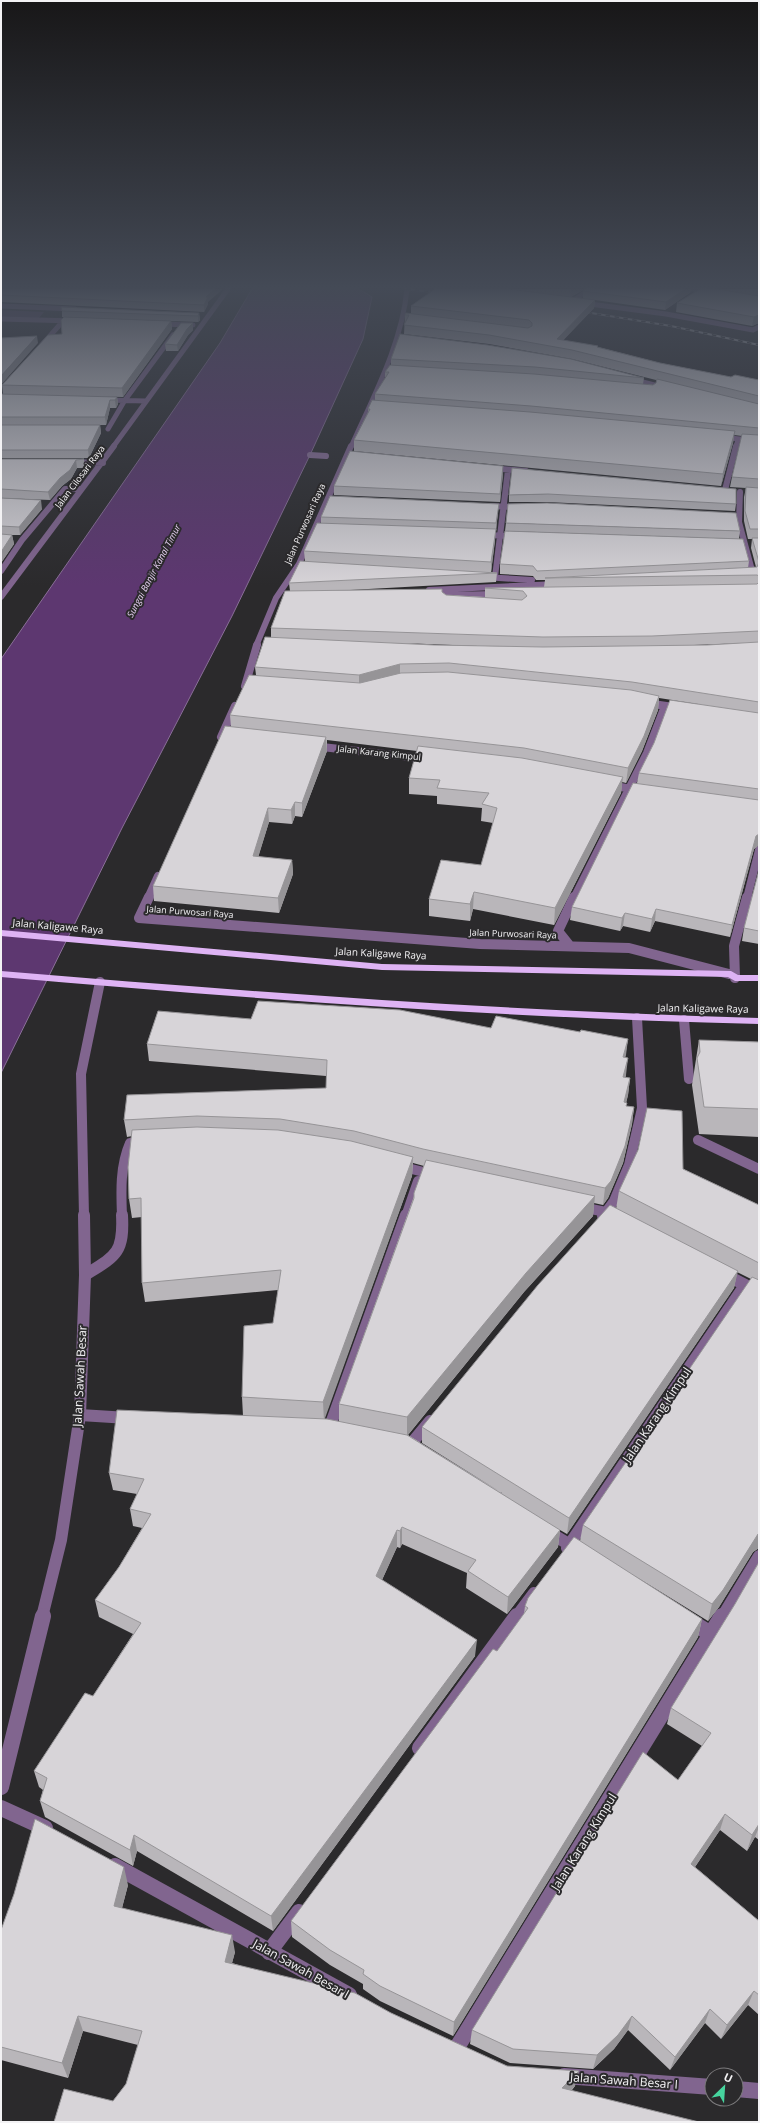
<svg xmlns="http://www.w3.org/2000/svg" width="760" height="2123" font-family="'Open Sans',sans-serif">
<rect width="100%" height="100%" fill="#2b2a2c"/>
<path fill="#573f64" d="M1,310L44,312L39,318L1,317Z"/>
<path fill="#5d3770" stroke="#8a6f98" d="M252,289H359L372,297L363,339L310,455L232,616L122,828L1,1073V659L220,343Z"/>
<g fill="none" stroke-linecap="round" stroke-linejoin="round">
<path stroke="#8a6f98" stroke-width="6" d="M310,455L326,456"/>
<path stroke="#81658f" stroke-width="10" d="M684,1020L689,1079
M698,1140L759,1169"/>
<path stroke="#81658f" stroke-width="5" d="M693,289L710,292
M572,301L591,289
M582,303L666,314L753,330L759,327
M1,306L75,309
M1,319L75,321
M159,324L193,325
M42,345L63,321
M631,379L666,388
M104,400L146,401
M108,429L125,400L173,335
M721,437L759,441
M113,447L228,289
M351,447C373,397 402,344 407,289
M736,447L738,439"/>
<path stroke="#81658f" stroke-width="6" d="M71,462L103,463
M490,468L526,471
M725,490L736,446
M740,492L739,522L753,574H747
M486,506L520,507
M481,535L517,536
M1,571L22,540L65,489H81
M484,577L532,580
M495,577L508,470
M429,590L557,584
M441,595L497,594
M1,597L114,446
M256,646L276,598L299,564L351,446"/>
<path stroke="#81658f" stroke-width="8" d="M245,686L257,645
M646,703L680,708
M221,737L235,706
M313,746L429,759
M609,785L644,791
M148,898L158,876
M574,898L647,753L665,706
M747,898L759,850"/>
<path stroke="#81658f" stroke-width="10" d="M149,897L139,918L480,944L629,948L729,974
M570,946L558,931L574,897
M735,978L734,946L747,897
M400,1166L435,1175
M581,1207L606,1212L613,1216
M122,1216C121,1191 120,1166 130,1143L145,1142
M406,1216L418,1181
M603,1216L614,1201L629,1165L642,1108L637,1018"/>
<path stroke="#81658f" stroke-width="12" d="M611,1215L616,1217
M603,1216L604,1215
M724,1274L759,1292
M85,1275C116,1256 124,1253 122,1215
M80,1415L128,1418
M329,1429L406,1215
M410,1445L430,1421
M547,1531L575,1548
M567,1548L745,1285
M516,1617L534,1593
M722,1617L759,1556"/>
<path stroke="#81658f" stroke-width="16" d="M690,1621L711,1634
M420,1748L517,1616
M1,1808L45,1828
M115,1866L349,1995
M269,1952L299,1912
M456,2049L722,1616
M564,2076L712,2087
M736,2089L759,2091"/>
<path stroke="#81658f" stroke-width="10" d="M84,1216L81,1074L100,982"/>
<path stroke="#81658f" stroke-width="12" d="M42,1617L61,1540L80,1415L85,1275L84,1215"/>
<path stroke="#81658f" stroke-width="16" d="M1,1787L43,1616"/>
<path fill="#deb3f4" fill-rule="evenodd" d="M1,930L382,964L731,971L738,975H759V981H735L728,977L382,970L1,936Z
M1,971C253,992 506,1011 759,1018V1024C506,1018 253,999 1,977Z"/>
<g stroke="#a5a4a6" stroke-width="2">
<path id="rail" d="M406,289L442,293
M579,311L671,326L759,345"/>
</g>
<use href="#rail" stroke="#2b2a2c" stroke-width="1.5" stroke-dasharray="4.5" stroke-linecap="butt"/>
</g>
<path fill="#b9b6ba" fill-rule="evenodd" d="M1,289L208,302V304L204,312L1,302Z
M435,289H585L571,297L583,299V291L586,289H692L691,292L665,310L595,300L594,308L563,340L598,347L660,363L731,377L759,380V845L754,849L730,937L655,921L650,932L623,926L620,931L570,920L572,907L637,783L639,773L698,704L659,698L658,710L642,751L626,783L622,782L621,793L554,925L473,909L470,921L429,916V899L481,865L493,823L481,821L482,808L437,804V796L409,794V778L417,751L327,740V751L302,817L295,816L292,824L269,822L258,857L292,860L293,874L279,913L154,901L153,886L231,727L230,715L256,675L255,667L271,637V628L290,591L289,583L305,561L304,551L321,523V517L498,511L496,531H495V540L491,572L497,573L496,582L332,591L442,592L446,595L485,597V588L544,587L545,580H536L533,576L500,574V564L749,561L748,568L756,567L751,548L752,539H748L744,521V497L746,488L730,487L732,477L742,436L734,435L733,443L721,486L354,451V440L368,412V409L375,401V394L385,378V372L391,365V359L400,334L644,378L643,384L653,385L656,383V380L572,359L489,344L404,334L405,315L411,314V306ZM401,643L504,647L434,645ZM745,643L707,645H694Z
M718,289H759V323L752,326L676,312L677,303Z
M62,311L199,313L200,320L198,322L62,317Z
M171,321L172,329L123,397L79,396L117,397L118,404L116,408H110L106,425H100L101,433L89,458H1V394H3L2,385L62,334Z
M193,323V330L188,335L178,351H166L165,344Z
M1,459H84L85,468H77L71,479L62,486L50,500L1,498Z
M503,474L500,502L334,495V486Z
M736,489V504L735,511L547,502H509V495Z
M1,498L42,509L20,535H3H12L14,544L1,563Z
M506,523L740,531L739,539L505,531Z
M759,870V944L742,941L744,928Z
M251,1019L491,1028L580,1032L628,1039L625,1057L626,1075L625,1078H630L628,1095L626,1103H627L626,1106L634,1107L632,1124L623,1163L608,1198L603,1205L594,1203L593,1216L524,1292L408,1435L502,1493L422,1443V1427L616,1209L619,1191L683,1169L759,1205V1548L753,1552L719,1607L708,1621L630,1573L702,1619L698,1637L453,2036L380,2001L363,1989V1984L330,1965L292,1937L291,1921L497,1651L524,1614L525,1606L580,1541L583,1525L751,1279L737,1272L734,1288L567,1534L560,1530L558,1547L507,1614L466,1588L467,1573L402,1544L400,1548L397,1547L382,1580L475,1656L273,1931L137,1851L133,1866L45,1817L40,1801L43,1790L39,1787L34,1771L93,1696L133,1634L99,1617L95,1600L119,1567L142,1528L133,1526L130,1509L137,1494L113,1490L109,1473L243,1416L242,1397L273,1323L278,1290L145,1302L142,1283V1217L132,1218L129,1199L132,1136L127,1137L124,1120L326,1088V1076L149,1061L147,1044ZM413,1163L424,1166L413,1199L339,1404V1422L324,1419L412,1176Z
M699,1040L759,1042V1137L699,1134L692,1085Z
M759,1562V1840L755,1837L747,1851L720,1830L695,1867L759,1921V2015L748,2005L721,2039L705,2023L670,2070L628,2030L614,2049L593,2069L510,2063L470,2044L472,2030L678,1780L702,1746L667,1724L671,1708L735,1604Z
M128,1885L122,1908L235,1952L232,1963L391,2013L507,2066L575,2086L572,2090L113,2101L126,2084L138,2045L83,2031L68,2078L1,2060V1930Z"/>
<path fill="#969497" d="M215,289H223L208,302V304L204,312V305L206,297Z
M571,289H585L570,297Z
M685,289H692L691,292L665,310L666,302Z
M595,300L594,308L556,348L557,339Z
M199,313L200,320L198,322V316Z
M759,315V323L752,326L754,317Z
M171,321L172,329L123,397L122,388Z
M193,323V330L188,335L178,351L177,345L187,329Z
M37,336L38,343L1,385V376Z
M117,397L118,404L116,408L115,400Z
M110,400V408L106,425L105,417Z
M100,425L101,433L89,458L88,450Z
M735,431L733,443L721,486L723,474Z
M76,460L77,468L71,479L62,486L50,500L48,492Z
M503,466V474L500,502V494Z
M41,500L42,509L20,535L19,527Z
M499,504L498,511L496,531V523Z
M496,529L495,540L491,573V562Z
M12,535L14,544L1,563V552Z
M400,664V676L359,686V675Z
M659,696L658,710L642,751L626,783L628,768Z
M326,737L327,751L302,817V803Z
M623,777L621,793L554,925L555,908Z
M295,802V816L292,824L291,810Z
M268,808L269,822L254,871L253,856Z
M759,834V845L754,849L730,937L732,925L756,836Z
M292,860L293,874L279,913L278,898Z
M474,892L473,909L470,921V904Z
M656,909L655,921L650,932L652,919Z
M625,913L623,926L620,931L622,918Z
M628,1039L626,1055L621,1074L623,1057Z
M628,1058L626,1075L621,1094L623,1077Z
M630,1078L628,1095L622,1119L624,1102Z
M634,1107L632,1124L623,1163L608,1198L603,1205L605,1188Z
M413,1157L412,1176L324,1421L323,1402Z
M595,1196L593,1216L524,1292L407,1436V1417L526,1273Z
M738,1271L734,1288L567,1534L569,1518Z
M402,1527V1544L400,1548V1531Z
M397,1530V1547L376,1593V1576Z
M560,1530L558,1547L507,1614L508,1597Z
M759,1533V1548L753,1552L719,1607L708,1621L712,1604L758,1534Z
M702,1619L698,1637L453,2036L454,2022Z
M477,1640L475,1656L273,1931L271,1916Z
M725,1814L720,1830L686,1880L691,1864Z
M759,1824V1827L755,1837L747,1851L752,1835Z
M134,1835L137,1851L133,1866L130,1850Z
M124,1867L128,1885L118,1923L114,1906Z
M232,1935L235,1952L228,1978L225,1962Z
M754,1991L748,2005L721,2039L727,2025Z
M710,2009L705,2023L670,2070L675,2057Z
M78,2016L83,2031L68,2078L62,2063Z
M632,2016L628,2030L614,2049L593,2069L597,2055Z
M579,2071L575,2086L559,2103L562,2088Z"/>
<path fill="#d7d4d8" stroke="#969497" d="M1,289H215L206,297H208L204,305L1,295Z
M435,289H508L595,300L557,339L598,346L597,347L660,363L731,377L735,375L759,380V396L572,350L489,335L404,325L409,315H405L406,313L528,328L532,326V323L529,320L411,306Z
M586,289H685L666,302L583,291Z
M700,289H717L759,296V315L754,317L677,303Z
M61,307L199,313L198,316L63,311H62Z
M64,317L171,321L122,388L2,385L48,335L62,334L61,320Z
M181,323H193L187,329L177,345L165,344Z
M400,334L488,345L571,359L644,378L535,367L391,359Z
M37,336L1,376V338Z
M390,365L534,374L653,385L656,383L657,379L759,404V428L531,406L375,394L389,372H385Z
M1,394L117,397L115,400H110L105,417H1Z
M372,400L530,412L735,431L723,474L354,440L370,409H368Z
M1,425H100L88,450H1Z
M742,434L759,435V479L732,477Z
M350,451L503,466L500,494L334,486Z
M1,459H84L76,460L70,470L60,478L48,492L1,489Z
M512,468L736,489V504L548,494L509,495Z
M746,487L759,488V529H750L745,511Z
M330,496L499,504L496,523L321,517Z
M1,498L41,500L19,527L1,526Z
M547,503L736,513L740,531L506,523L508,504Z
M317,523L496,529L491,562L304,551Z
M505,531L743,539L749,561L537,571L533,566L500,564Z
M1,534L12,535L1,552Z
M752,538H759V562Z
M300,561L497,573L289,583Z
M759,562V576L757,575L545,578L757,567Z
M759,582V631L652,636L543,637L271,628L285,591L442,589V592L446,595L522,600L527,596L523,591L485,588L757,584Z
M265,637L434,645L543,647L707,645L759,642V702L632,682L449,663L400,664L359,675L255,667Z
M448,672L631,690L659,696L644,736L628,768L524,748L230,715L249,675L360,683L401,673Z
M670,700L759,713V789L639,773L654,743Z
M225,726L326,737L302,803L295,802L291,810L268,808L253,856L292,860L278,898L153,886Z
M418,746L522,758L623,777L555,908L474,892L470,904L429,899L441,860L481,865L497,808L482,804L489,793L437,788L440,780L409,778Z
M633,783L759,800V834L756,836L732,925L656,909L652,919L625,913L622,918L572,907Z
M759,870V931L744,928Z
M258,1001L400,1010L491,1028L496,1016L580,1032L581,1030L628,1039L623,1057L628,1058L623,1077L630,1078L624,1102L627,1103L626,1106L634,1107L625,1146L611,1181L605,1188L423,1149L354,1131L280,1119L197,1116L124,1120L127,1095L326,1088L327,1060L147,1044L158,1011L251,1019Z
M699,1040L759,1042V1109L704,1107L697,1058L700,1052Z
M647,1108L682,1111L683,1169L759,1205V1263L619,1191L638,1150Z
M197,1127L278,1130L351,1141L413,1157L323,1402L242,1397L244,1326L273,1323L281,1270L142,1283L141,1198L129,1199L128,1167L132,1130Z
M426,1160L595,1196L526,1273L407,1417L339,1404L414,1198V1193Z
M610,1205L738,1271L569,1518L422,1427L538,1285Z
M752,1277L759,1280V1533L758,1534L723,1590L712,1604L583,1525Z
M117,1410L327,1419L407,1435L560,1530L508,1597L468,1571L476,1560L402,1527L400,1531L397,1530L376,1576L477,1640L271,1916L134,1835L130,1850L40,1801L47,1778L34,1771L85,1693L93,1696L141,1623L95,1600L119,1567L151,1514L130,1509L144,1479L109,1473Z
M574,1537L702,1619L454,2022L380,1986L363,1974L364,1970L330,1950L291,1921L493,1649L497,1651L528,1608L525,1606L528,1598Z
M759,1562V1824L752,1835L725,1814L691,1864L759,1921V1995L754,1991L727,2025L710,2009L675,2057L632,2016L618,2035L597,2055L513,2049L472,2030L643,1752L678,1780L711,1733L671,1708L735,1604Z
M35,1819L124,1867L114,1906L232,1935L225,1962L355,1993L391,2013L507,2066L579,2071L562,2088L699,2122H54L64,2089L113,2101L126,2084L142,2031L78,2016L62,2063L1,2047V1930L14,1894Z"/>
<linearGradient id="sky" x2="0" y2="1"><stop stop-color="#181718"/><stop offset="0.49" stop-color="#444a56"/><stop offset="1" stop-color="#444a56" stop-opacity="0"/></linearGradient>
<rect width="760" height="586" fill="url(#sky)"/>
<g text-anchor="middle" stroke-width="4" stroke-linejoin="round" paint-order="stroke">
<g font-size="9" fill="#f3f2f4" stroke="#2b2a2c">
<text transform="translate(80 477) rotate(-53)" y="3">Jalan Cilosari Raya</text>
<text transform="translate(305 524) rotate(-66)" y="3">Jalan Purwosari Raya</text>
<text transform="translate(379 753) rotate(6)" y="3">Jalan Karang Kimpul</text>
<text transform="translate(190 912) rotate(4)" y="3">Jalan Purwosari Raya</text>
<text transform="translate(513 934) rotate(2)" y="3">Jalan Purwosari Raya</text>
</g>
<g font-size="9" font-style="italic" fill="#e9d3f5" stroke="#2b2a2c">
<text transform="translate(154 571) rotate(-62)" y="3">Sungai Banjir Kanal Timur</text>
</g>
<g font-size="10" fill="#f3f2f4" stroke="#2b2a2c">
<text transform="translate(58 926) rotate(5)" y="4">Jalan Kaligawe Raya</text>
<text transform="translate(381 953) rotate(3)" y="4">Jalan Kaligawe Raya</text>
<text transform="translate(703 1008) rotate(1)" y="4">Jalan Kaligawe Raya</text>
</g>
<g font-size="12" fill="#f3f2f4" stroke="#2b2a2c">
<text transform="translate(80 1376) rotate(-87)" y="4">Jalan Sawah Besar</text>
<text transform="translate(657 1415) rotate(-56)" y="4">Jalan Karang Kimpul</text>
<text transform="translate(584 1842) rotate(-58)" y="4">Jalan Karang Kimpul</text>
<text transform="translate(301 1969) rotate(29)" y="4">Jalan Sawah Besar I</text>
<text transform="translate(624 2081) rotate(4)" y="4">Jalan Sawah Besar I</text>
</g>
</g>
<rect width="760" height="2123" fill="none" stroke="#f3f2f4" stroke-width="4"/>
<g transform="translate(724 2087) rotate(25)"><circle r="19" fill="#2b2a2c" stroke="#7b7a7c"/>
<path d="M0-3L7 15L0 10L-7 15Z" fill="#46d49e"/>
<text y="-6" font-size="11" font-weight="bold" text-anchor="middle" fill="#f3f2f4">U</text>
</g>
</svg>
